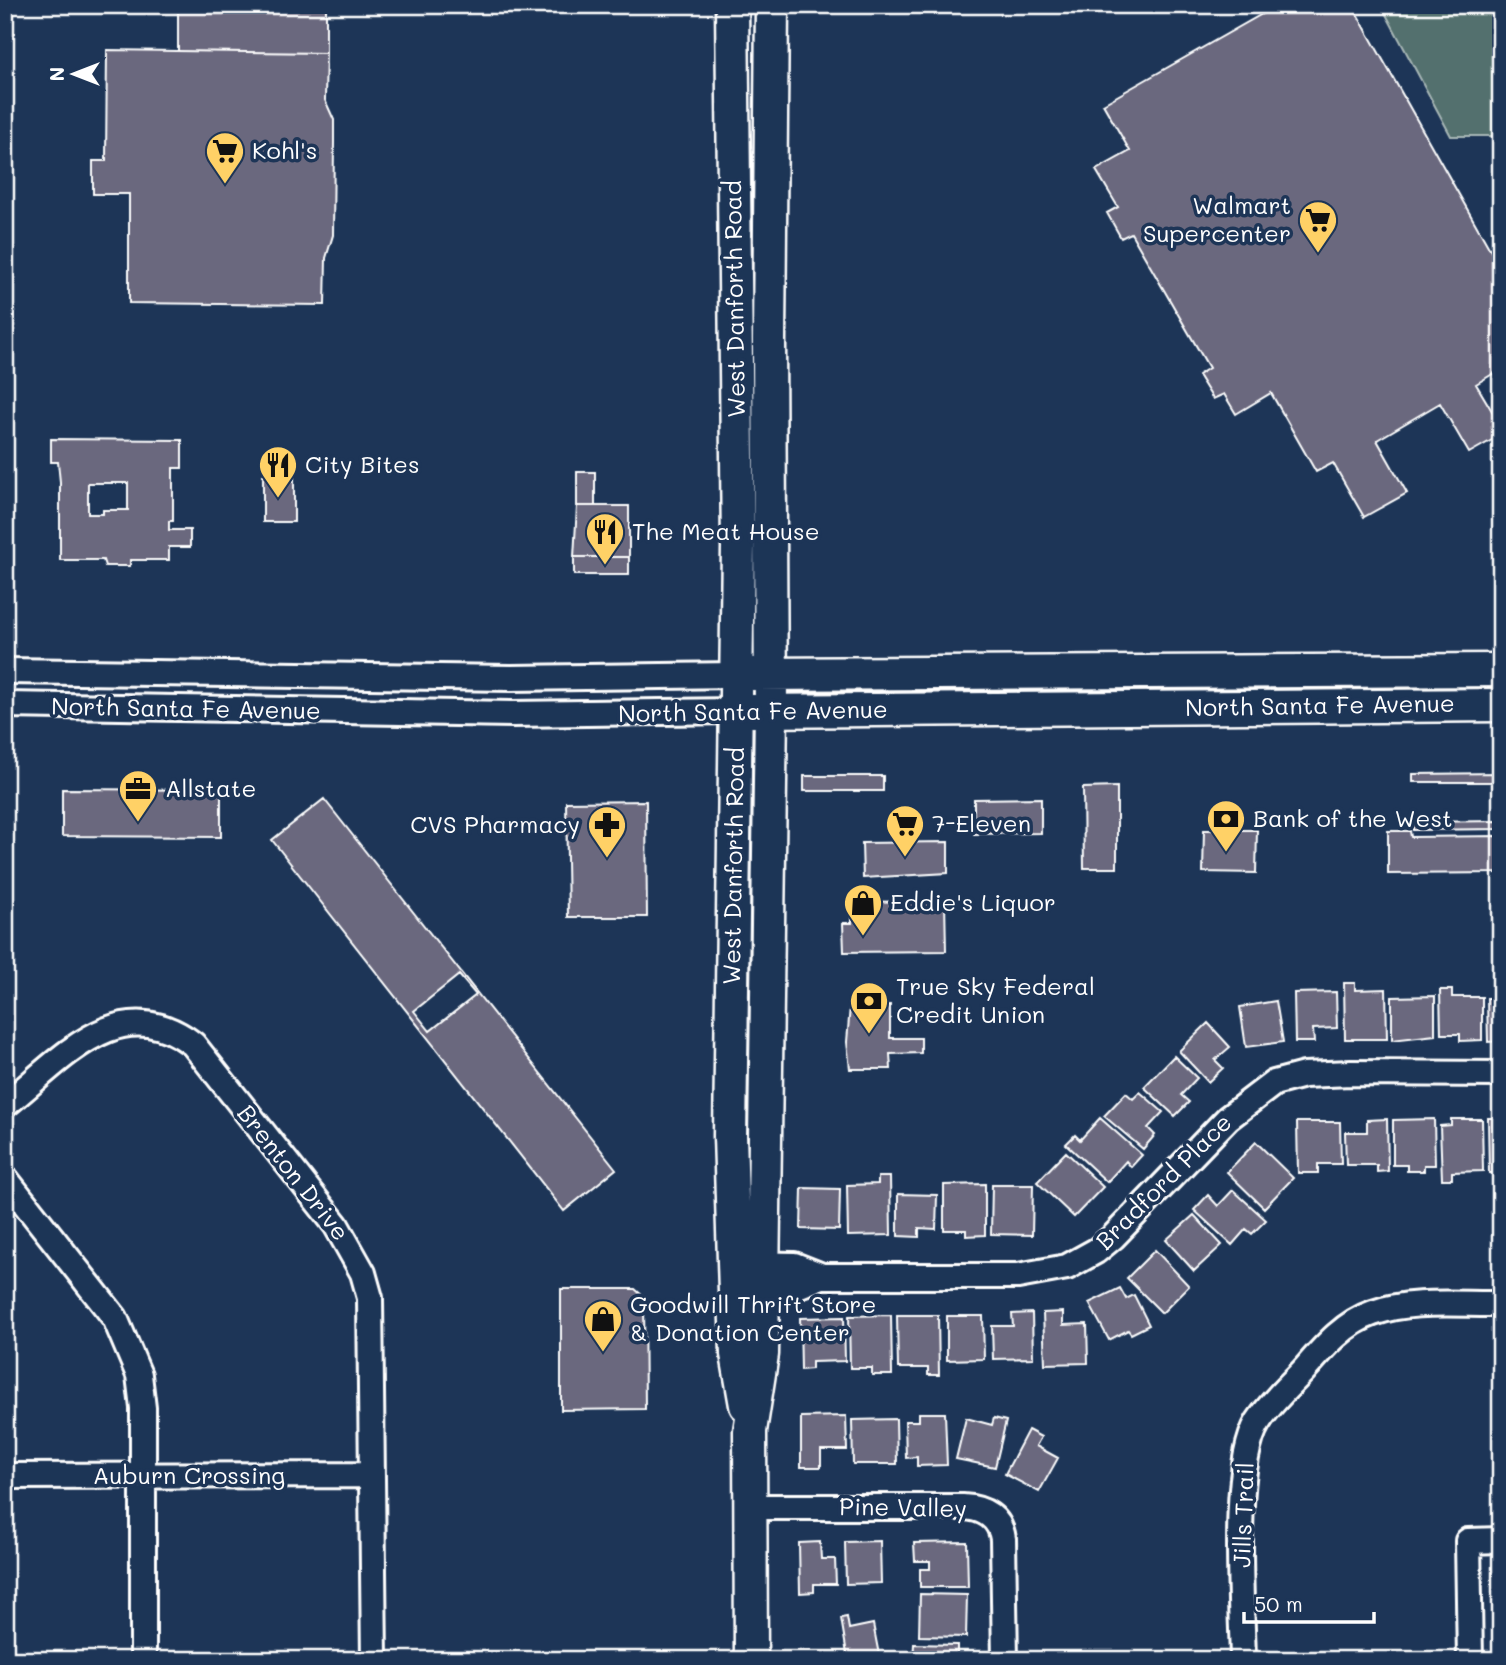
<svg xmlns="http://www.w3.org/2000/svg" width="1506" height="1665" font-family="Mali,sans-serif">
<rect width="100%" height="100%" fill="#1d3557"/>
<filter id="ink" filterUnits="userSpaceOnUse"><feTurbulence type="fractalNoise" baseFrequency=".0143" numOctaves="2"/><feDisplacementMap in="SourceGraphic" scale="14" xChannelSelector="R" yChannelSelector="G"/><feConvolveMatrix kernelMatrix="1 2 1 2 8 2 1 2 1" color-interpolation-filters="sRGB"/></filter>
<g filter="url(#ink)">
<path fill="#526f6e" stroke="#a8b7b6" stroke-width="2" d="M1381,5H1501V136H1451Z
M1049,683H1138V698L1049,699Z"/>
<path fill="#6a687e" stroke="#fff" stroke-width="2" fill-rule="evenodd" d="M178,5H326V53L178,51Z
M1278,5H1352L1501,269V369L1476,384L1501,426V435L1469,453L1440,403L1377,440L1407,493L1364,517L1333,463L1316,472L1271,393L1236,414L1224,394L1213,399L1198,375L1209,368L1131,233L1121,238L1107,213L1118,207L1096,170L1130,151L1103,104Z
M107,50L326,53L325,100L334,120V142L333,235L326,258L325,305L129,303V194H93V161H106Z
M51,439L182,440V468H173V521H169V530H190V547H169V560H130V566H105L103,560H60V482L58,462H51ZM88,483H128V510H103V514H88Z
M577,472H595V506H577Z
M263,475H294V522H263Z
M577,506H629V557H574Z
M574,557H629V575H574Z
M1501,773V782H1413V774Z
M804,776H883V791H804Z
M1117,787V868H1084L1083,788Z
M62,789L221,790V837L62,836Z
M1041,798V833L974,834V799Z
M324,799L616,1169L564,1211L272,840ZM459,975L476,995L430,1031L414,1011Z
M646,801L647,917H568L566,802Z
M1501,821V829L1413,830V822Z
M1204,830H1257L1256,873L1203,872Z
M1388,831H1410L1411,837L1501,836V873L1388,874Z
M948,842V873L863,878L862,843Z
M945,901L946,951L844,952L843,923H852V902Z
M1344,983H1355V990L1386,989L1387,1039H1345Z
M1440,990H1452V997H1482V1040L1460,1041V1034H1441Z
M1336,992L1337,1028L1313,1029L1314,1042H1295L1294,993Z
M1435,996V1035L1392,1040V997Z
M1487,998H1501V1041L1488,1042Z
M1276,1001L1283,1042L1246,1047L1240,1007Z
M890,1005V1038H921V1053L890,1054L891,1069H850L847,1042L850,1006Z
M1208,1023L1230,1047L1215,1060L1223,1068L1208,1082L1179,1051Z
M1174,1056L1197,1078L1181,1095L1189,1102L1175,1116L1144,1087Z
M1140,1092L1163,1112L1148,1128L1155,1135L1143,1149L1104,1116L1126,1093L1133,1099Z
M1100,1118L1142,1155L1131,1167L1126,1161L1107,1182L1066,1144L1075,1135L1080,1140Z
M1488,1118H1501V1173H1489Z
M1387,1119L1388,1171L1377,1172V1165H1346L1345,1132H1367V1120Z
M1434,1119L1435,1165H1424V1171H1407V1165H1393V1120Z
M1451,1119H1482L1483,1171L1452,1172V1179H1442L1440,1126L1451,1125Z
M1297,1122H1340L1341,1164H1318V1173H1298Z
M1256,1142L1293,1178L1264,1208L1227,1172Z
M1066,1152L1103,1187L1074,1217L1037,1182Z
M878,1177H890L891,1235L848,1236L847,1185L878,1184Z
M985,1184V1235L966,1236V1230H944V1185Z
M992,1185H1033L1032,1235L991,1234Z
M802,1188L840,1189L839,1230L801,1229Z
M1233,1190L1266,1220L1252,1234L1246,1229L1232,1245L1194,1210L1208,1195L1218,1206Z
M898,1194L937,1195L936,1229L919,1228V1237L898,1236Z
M1194,1215L1222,1245L1194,1271L1166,1240Z
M1155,1250L1189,1286L1162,1313L1127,1278Z
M1120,1288L1126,1299L1134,1295L1149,1325L1131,1334L1128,1330L1109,1340L1089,1303Z
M561,1289H635L644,1297L645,1409L561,1410Z
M1063,1312V1325L1087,1324L1088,1363L1045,1364L1043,1313Z
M1032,1313L1033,1358L993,1359L992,1326H1013L1012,1314Z
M891,1315L892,1375H872V1368H850L849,1316Z
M897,1315H938L939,1375H928V1368H898Z
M947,1316H983L984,1359L947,1360Z
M844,1317L845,1361L812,1362V1369L801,1370L800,1318Z
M919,1413H945L947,1465L917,1466V1457L906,1458L905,1421H919Z
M846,1416L847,1450H821V1467H801V1417Z
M966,1418L992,1425L994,1418L1006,1421L995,1467L956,1459Z
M896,1419L897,1464H853L852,1420Z
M1028,1430L1041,1437L1036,1446L1058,1458L1039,1492L1005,1474Z
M880,1541L881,1583L846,1584L845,1542Z
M820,1542L821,1559H835L836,1584H814V1592L800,1593L799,1543Z
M967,1542L968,1587H920V1569H930V1561H915L914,1543Z
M920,1594L967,1595L966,1637L919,1636Z
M847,1617L849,1629L873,1624L880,1660H848L841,1618Z
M914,1644L957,1645V1660H913Z"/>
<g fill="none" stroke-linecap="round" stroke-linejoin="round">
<g stroke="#fff" stroke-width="30">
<path id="minor" d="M5,671L511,678L736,675
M5,705L512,714L736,711
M5,1105C62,1060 118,988 193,1044L336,1225L363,1273L370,1298L374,1660
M5,1178L115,1318L139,1375L143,1408V1660
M747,1264L794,1265L822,1276H1018L1067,1267L1096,1251L1113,1237L1228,1118L1274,1083L1304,1075L1351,1073L1501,1074
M744,1289L795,1287L822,1276
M5,1476L372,1475
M750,1507H963C984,1508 1000,1517 1003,1539L1005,1660
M1243,1660C1242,1605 1231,1465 1258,1422C1270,1403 1289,1386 1304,1370C1324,1347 1344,1323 1373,1313C1412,1299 1460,1305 1501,1304
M1470,1660L1468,1541L1501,1540"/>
</g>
<g stroke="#fff" stroke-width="37">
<path id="major" d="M732,5L738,547L730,1136L737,1354L746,1405
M751,674L1501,670
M752,711L1501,705
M751,1660L750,1431L762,1354L771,711L769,340L772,5"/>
</g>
<use href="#minor" stroke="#1d3557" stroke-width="24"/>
<use href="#major" stroke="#1d3557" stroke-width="32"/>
</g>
</g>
<defs>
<g id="supermarket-pin" transform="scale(2.0125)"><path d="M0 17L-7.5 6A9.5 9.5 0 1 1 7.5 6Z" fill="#ffd166" stroke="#1d3557"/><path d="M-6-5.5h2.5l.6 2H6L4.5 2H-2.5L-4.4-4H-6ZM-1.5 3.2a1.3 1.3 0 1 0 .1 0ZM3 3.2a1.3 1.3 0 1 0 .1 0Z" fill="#111"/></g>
<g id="restaurant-pin" transform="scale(2.0125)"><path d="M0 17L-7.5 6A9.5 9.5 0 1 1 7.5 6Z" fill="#ffd166" stroke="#1d3557"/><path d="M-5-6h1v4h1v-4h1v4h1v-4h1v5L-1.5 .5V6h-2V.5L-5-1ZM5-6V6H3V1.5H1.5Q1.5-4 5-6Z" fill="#111"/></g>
<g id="office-pin" transform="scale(2.0125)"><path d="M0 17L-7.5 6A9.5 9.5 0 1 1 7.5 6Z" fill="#ffd166" stroke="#1d3557"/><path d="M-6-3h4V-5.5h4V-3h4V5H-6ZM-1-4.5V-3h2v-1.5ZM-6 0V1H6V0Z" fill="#111"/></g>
<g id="bank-pin" transform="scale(2.0125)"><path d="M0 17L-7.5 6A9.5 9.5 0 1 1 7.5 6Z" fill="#ffd166" stroke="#1d3557"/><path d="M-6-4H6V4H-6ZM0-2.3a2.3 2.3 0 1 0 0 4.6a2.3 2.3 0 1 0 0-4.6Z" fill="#111"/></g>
<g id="pharmacy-pin" transform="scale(2.0125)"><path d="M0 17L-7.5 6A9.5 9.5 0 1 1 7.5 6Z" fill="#ffd166" stroke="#1d3557"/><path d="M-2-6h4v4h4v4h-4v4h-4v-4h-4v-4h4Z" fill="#111"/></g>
<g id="shop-pin" transform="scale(2.0125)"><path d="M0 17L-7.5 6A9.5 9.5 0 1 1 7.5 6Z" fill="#ffd166" stroke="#1d3557"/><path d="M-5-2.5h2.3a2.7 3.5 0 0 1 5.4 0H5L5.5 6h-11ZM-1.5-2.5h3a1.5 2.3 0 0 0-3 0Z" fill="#111"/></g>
</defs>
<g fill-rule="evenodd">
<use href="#supermarket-pin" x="225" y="151"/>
<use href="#supermarket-pin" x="1318" y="220"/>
<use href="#restaurant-pin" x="278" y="465"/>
<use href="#restaurant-pin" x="605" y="532"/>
<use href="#office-pin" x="138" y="789"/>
<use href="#bank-pin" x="1226" y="819"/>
<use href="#supermarket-pin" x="905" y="824"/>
<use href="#pharmacy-pin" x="607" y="825"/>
<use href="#shop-pin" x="863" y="903"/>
<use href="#bank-pin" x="869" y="1001"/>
<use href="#shop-pin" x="603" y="1319"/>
</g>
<g text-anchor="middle" stroke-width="7" stroke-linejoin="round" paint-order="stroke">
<g font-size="24" fill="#fff" stroke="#1d3557" text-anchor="start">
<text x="252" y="159">Kohl's</text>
<text x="1291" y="214" text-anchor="end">Walmart<tspan x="1291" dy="28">Supercenter</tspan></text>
<text x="305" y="473">City Bites</text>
<text x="632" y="540">The Meat House</text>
<text x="165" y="797">Allstate</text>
<text x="1253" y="827">Bank of the West</text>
<text x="932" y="832">7-Eleven</text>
<text x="580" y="833" text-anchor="end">CVS Pharmacy</text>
<text x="890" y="911">Eddie's Liquor</text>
<text x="896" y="995">True Sky Federal<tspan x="896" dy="28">Credit Union</tspan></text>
<text x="630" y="1313">Goodwill Thrift Store<tspan x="630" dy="28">&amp; Donation Center</tspan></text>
</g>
<g font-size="24" fill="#fff" stroke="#1d3557">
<text transform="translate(735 299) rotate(-91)" y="8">West Danforth Road</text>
<text transform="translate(1320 706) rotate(-1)" y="8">North Santa Fe Avenue</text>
<text transform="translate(186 709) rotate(1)" y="8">North Santa Fe Avenue</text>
<text transform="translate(753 712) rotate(-1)" y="8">North Santa Fe Avenue</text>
<text transform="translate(734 866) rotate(-89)" y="8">West Danforth Road</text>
<text transform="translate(293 1173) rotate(52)" y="8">Brenton Drive</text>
<text transform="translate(1164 1182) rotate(-45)" y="8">Bradford Place</text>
<text x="189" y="1484">Auburn Crossing</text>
<text transform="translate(903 1508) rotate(1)" y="8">Pine Valley</text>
<text transform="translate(1244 1515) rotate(-88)" y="8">Jills Trail</text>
</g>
</g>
<rect width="1506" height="1665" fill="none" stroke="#1d3557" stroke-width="28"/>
<rect x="14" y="14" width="1478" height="1637" fill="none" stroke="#fff" stroke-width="2.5" filter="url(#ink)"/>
<g transform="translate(74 74) rotate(270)" stroke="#1d3557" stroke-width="5" paint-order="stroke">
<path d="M0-5L12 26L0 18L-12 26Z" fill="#ffffff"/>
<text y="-10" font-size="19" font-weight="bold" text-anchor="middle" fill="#ffffff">N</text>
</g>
<path d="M1244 1612v10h130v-10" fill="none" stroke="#ffffff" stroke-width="3.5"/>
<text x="1254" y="1612" font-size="21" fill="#ffffff" stroke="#1d3557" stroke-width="5" paint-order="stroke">50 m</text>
</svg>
